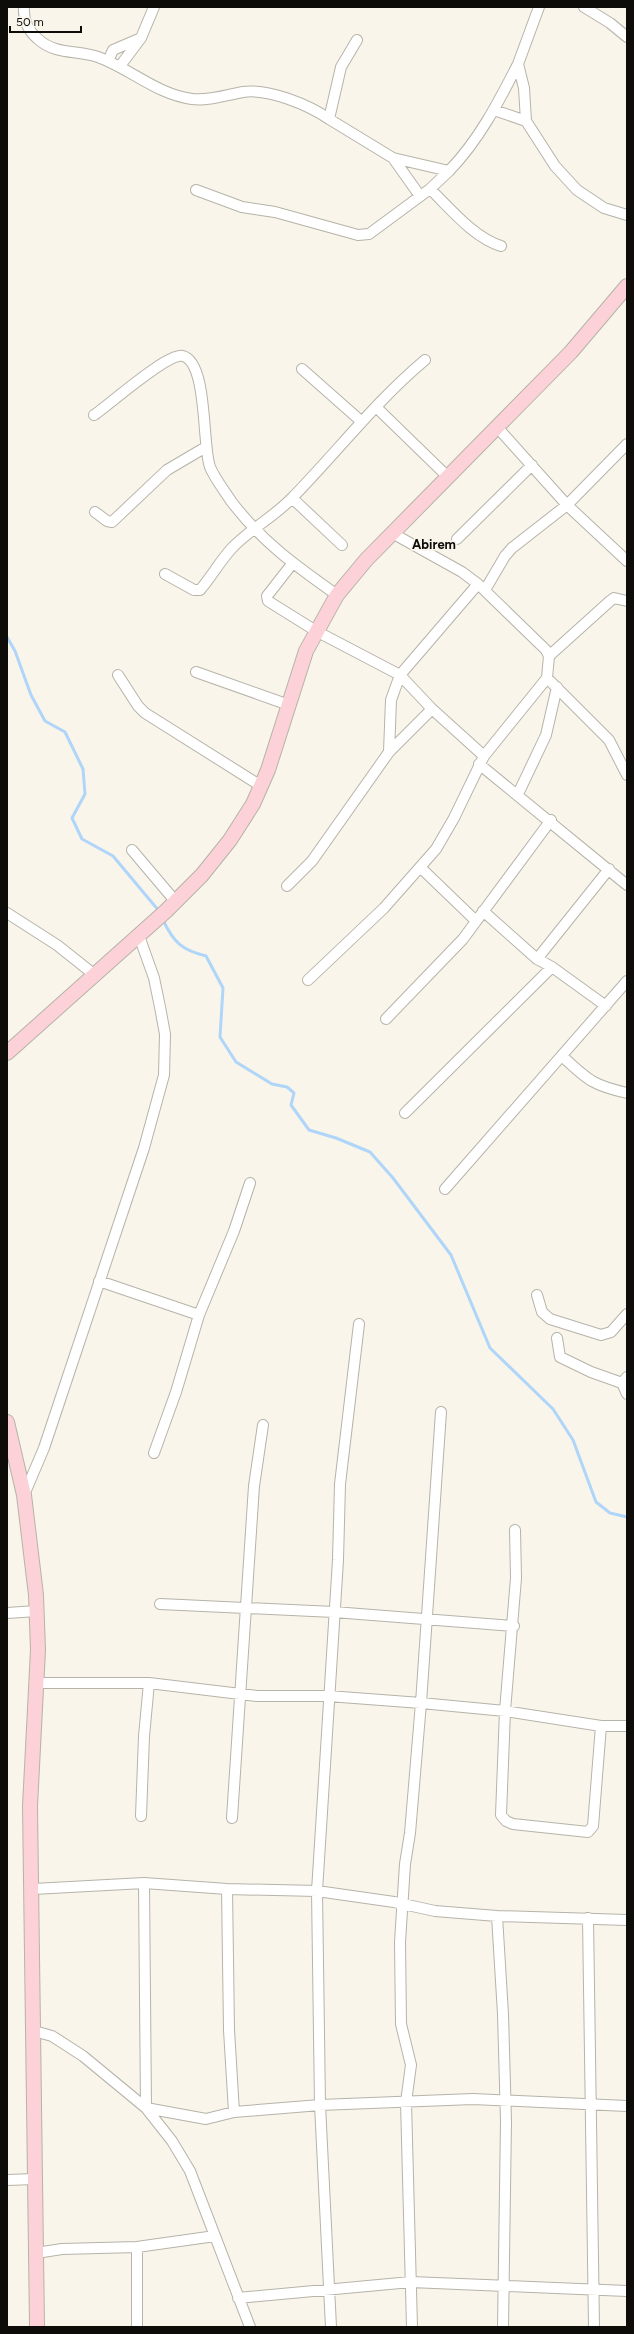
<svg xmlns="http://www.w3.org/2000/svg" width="634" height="2334" font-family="Figtree,sans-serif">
<rect width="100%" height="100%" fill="#f9f5eb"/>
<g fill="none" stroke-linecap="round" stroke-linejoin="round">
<path stroke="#afd5f9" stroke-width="3" d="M7,637L15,651L31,695L45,721L65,732L83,769L85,794L72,818L82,839L113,856L159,911
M163,920C174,943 182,950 206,956L223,988L220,1037L236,1062L272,1084L287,1087L294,1093L291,1105L309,1130L336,1138L370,1152L393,1178L451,1255L490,1348L553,1409L573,1440L596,1502L610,1513L627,1517"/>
<g stroke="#b6b3a9" stroke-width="12">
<path id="street" d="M24,7C23,19 28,31 38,39C55,55 78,50 98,57C131,69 156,94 192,99C209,101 226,95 243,92C268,88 309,105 329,119
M539,7L518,64L524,88L526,121L555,166L577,190L604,208L627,215
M584,7L610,23L627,37
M357,40L341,67L329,119L393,158L449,171C479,140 498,103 518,64
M108,61L113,50L141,38
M120,66L141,38L154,7
M494,110L526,121
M393,158L420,196
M430,189C451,209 473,237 501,246
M196,190L242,207L275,212L358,235L369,234L430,189L449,171
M302,369L362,422
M377,408L448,477
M94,415C109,405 168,352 183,356C208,363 202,445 210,467C215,479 224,490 231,501C262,542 296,566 337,595
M497,427L567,505L627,561
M292,498L342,545
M95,512L107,521L112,522L167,470L206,447
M457,539L532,465
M292,564L267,596L268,601L316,631L400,675L432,709L484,756
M165,574L194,590H200C212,576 220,561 232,548C250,529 274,517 292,498C337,452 376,401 425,360
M485,590L505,556L512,548L567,505L627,444
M549,656L610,601L614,598L627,601
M196,672L289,705
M118,675L138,706L145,713L261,786
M547,678L609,740L627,775
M389,752L432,709
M479,764L627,885
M518,794L546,735L557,687
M132,850L176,902
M421,868L476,921
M287,886L312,861L389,752L391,700L400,675L478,584
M483,911L537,959L552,967L606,1006
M7,913L57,945L96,976
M537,959L609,869
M308,980L384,908L436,849L454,818L484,756L547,678L549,656L546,650L478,584L462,572L392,533
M386,1019L463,939L551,820
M562,1056C588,1080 592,1085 627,1093
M405,1113L552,967
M445,1189L627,981
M99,1281L199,1315L234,1231L250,1183
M537,1295L542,1312L550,1319L601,1335L611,1332L627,1314
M557,1338L560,1357L591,1372L622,1383
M627,1377L622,1383L627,1394
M154,1453L176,1392L199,1315
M24,1495L44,1448L144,1148L164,1075L165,1034L160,1007L154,978L139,936
M515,1530L516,1578L505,1711L501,1815L506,1821L513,1824L588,1832L593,1826L601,1726
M160,1604L334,1612L514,1626
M7,1613L37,1611
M36,1683H149L257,1696H328L421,1703L505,1711L601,1726H627
M141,1816L144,1736L149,1683
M232,1818L254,1486L263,1425
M144,1883L146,2108L206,2119L234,2112L320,2105L473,2099L627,2106
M33,1889L144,1883L227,1889L317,1891L394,1902L435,1911L497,1916L627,1920
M227,1889L229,2030L234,2112
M497,1916L503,2014L506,2121L503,2327
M588,1918L594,2327
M34,2031L52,2036L83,2056L146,2108L172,2141L190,2171L250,2327
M7,2180L35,2179
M137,2247V2327
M36,2253L62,2249L137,2247L215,2236
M238,2298L411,2282L627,2291
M331,2327L320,2105L317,1891L338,1560L340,1484L359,1324
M412,2327L406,2102L411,2065L401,2024L400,1942L405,1864L410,1833L421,1703L441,1412"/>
</g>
<g stroke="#b6b3a9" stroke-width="16">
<path id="secondary" d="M7,1053L166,911L202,875L230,840L253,804L268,770L306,651L337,595L366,560L571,352L627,286
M7,1422L24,1495L36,1595L38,1650L30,1806L37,2327"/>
</g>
<use href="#street" stroke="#fff" stroke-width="10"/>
<use href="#secondary" stroke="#fcd1d7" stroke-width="14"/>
</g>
<g text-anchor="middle" stroke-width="3.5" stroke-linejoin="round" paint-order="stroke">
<g font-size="13" font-weight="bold" fill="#0d0c09" stroke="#f9f5eb">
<text x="434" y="549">Abirem</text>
</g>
</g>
<rect width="634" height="2334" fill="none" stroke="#0d0c09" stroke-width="16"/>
<path d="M10 26v6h71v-6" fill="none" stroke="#0d0c09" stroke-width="2"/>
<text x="16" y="26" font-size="12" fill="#0d0c09" stroke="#f9f5eb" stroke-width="3" paint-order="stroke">50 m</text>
</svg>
